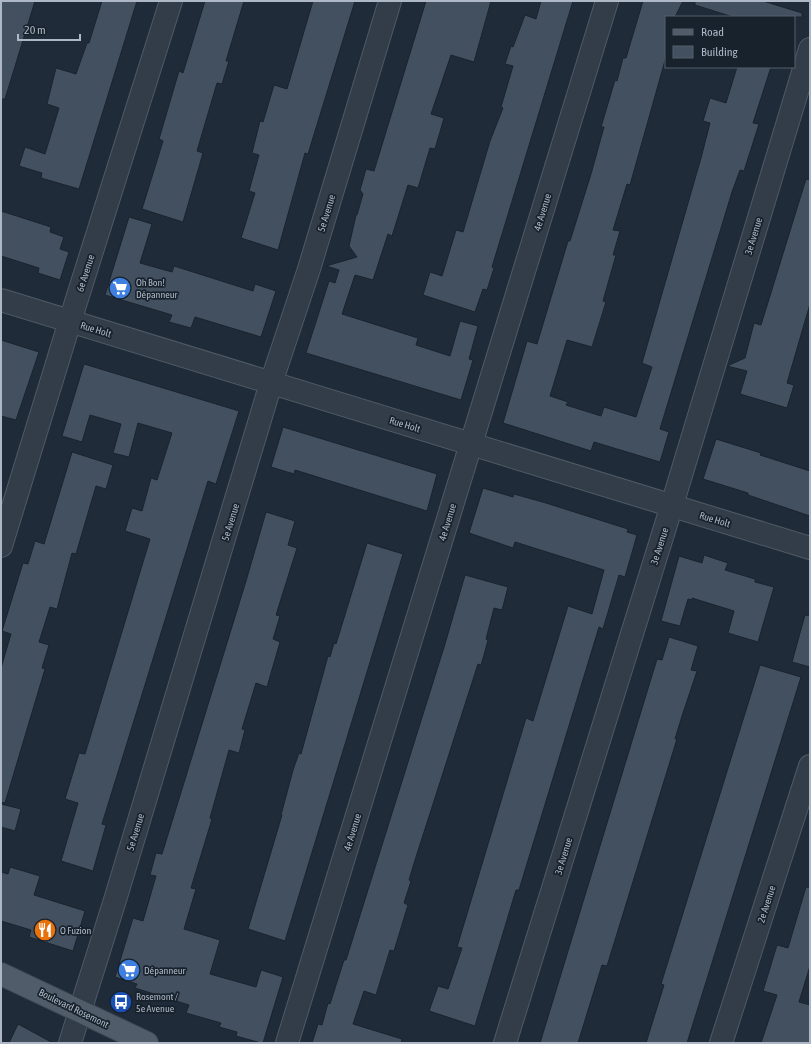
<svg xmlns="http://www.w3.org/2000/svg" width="811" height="1044" font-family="'Asap Condensed',sans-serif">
<rect width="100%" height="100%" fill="#1f2b38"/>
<path fill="#425060" stroke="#1a242f" d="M1,1H35L5,99H1Z
M102,1H137L79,189L41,178L42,173L19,166L25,147L45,154L59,108L47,104L56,68L76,74L87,43H89Z
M205,1H244L226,61H229L222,84L217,83L197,151L203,153L183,222L142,209L163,141L159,139L179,71L183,73Z
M313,1H355L308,154L305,153L278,250L241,238L255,193L249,191L259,155L252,153L260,121L263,122L274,85L287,89Z
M426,1H491L474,62L451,55L431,114L444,118L435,149L430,148L418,188L408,185L392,236L388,234L373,280L355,275L342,314L418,338L416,345L450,356L460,321L478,326L469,359L473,360L461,400L306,353L329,281L335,283L339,270L326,266L357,257L349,246L356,215H357L363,194L360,190L366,169L374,171Z
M541,1H573L492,267L494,268L487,290L483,289L475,312L423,295L430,272L442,276L456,230L463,232L490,141L503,108L501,107L513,66L505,64L511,46L513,47L525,15L536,19Z
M643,1H683L675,17H666V57L630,185L627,184L613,230L620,231L613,255H616L603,301L606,302L592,347L567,340L550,396L568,402L566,405L601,416L604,407L636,417L652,367L642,363L701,158L710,123L703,121L710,98L726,103L737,67H771L753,123L759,124L744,171L740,170L732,192L660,429L669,432L660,462L594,442L591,451L503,423L527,341L537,344L568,241H570L591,174L604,127H601L615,80L617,81L623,58H626Z
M695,1H763L802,13V17H733L695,5Z
M806,179L810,180V304L787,383L794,385L787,408L740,394L747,371L727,366L745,358L754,323L761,325Z
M1,211L51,227L50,232L64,237L60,249L69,252L60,280L38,273L39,268L1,256Z
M129,217L152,224L140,263L172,272L174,266L253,291L255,284L276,291L261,337L195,317L191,328L169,322L172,315L105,295Z
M1,340L39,352L16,420L1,416Z
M84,364L239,411L216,484L208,481L102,824L106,825L93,871L61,861L78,803L65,799L79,753L85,754L150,539L125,531L132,508L142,511L151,478L157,480L172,433L138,423L129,457L113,453L121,424L90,415L82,442L62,436Z
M283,427L437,474L427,511L295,470L294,474L271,467Z
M716,439L761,453L760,455L810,471V516L748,495V493L703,479Z
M72,452L113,465L106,489L96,486L76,554L72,553L57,609L50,607L39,642L49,645L42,668L45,669L5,803L1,802V668L11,634L2,631L23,563L28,564L35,541L44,544Z
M483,488L513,497L514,494L546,503L628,529L627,532L637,535L625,577L619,575L603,629L599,627L519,890H516L475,1026L429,1011L438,986L448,989L462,948L457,947L526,718L533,721L568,606L592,614L604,570L515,542L513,548L469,533Z
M266,512L295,521L288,545L297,548L276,615L280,616L273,639L280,642L267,687L256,683L242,729L245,730L239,753L229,750L210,818L212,819L191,888L196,889L184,929L220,940L210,974L256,987L261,970L283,977L263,1043H261L236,1036L237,1032L219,1027L221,1023L186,1013L189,1005L135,988L137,984L115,977L133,918L143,921L156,876L150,875L156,853L162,854L246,581Z
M367,543L403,554L285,941L248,929L282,815H281L293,770L299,753L301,754L328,656L330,657L334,643L336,644Z
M704,555L728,563L725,570L755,579V582L774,587L758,642L728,633L734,611L692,598V600L688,599L680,626L661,621L679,556L702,563Z
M465,575L508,587L502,610L494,608L486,639L488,640L484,655L481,665L478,664L416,857L409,880L411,881L404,903L408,905L394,951L390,950L376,995L364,991L353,1024L402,1039L401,1043H312L318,1024L322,1025L328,1003L330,1004L344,960H346L445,644Z
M805,615L810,616V667L792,662Z
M669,637L698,646L691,670L697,671L682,716L675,739H677L607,966L602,965L578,1043H540L657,659L662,660Z
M760,665L801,677L687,1043H646L664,985L661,984Z
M1,804L21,809L15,831L1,827Z
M10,867L40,876L34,895L85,911L73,951L29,937L31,930L1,921V872L8,874Z
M806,887L810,888V966L799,1002L810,1005V1043H761L777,995L763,991L777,945L788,948Z
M18,1024L53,1043H9Z"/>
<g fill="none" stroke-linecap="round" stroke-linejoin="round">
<g stroke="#505a66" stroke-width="24">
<path id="minor" d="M1,300L810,548
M1,546L70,321L171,1
M70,1043L115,900L271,383L309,269L390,1
M287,1043L607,1
M505,1043L672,505L810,49
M721,1043L810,766"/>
</g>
<g stroke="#3c4652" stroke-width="24">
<path id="major" d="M1,974L147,1043"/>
</g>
<use href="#minor" stroke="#333d49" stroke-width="22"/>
<use href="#major" stroke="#505c69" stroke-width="22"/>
</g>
<defs>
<g id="supermarket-disc" transform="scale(1.15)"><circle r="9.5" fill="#3f7fe0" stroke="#18222d"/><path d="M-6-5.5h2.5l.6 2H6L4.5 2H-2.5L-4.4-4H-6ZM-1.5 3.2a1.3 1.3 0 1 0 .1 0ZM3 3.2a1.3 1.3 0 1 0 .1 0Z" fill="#fff"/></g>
<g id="restaurant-disc" transform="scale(1.15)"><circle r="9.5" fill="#e8710a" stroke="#18222d"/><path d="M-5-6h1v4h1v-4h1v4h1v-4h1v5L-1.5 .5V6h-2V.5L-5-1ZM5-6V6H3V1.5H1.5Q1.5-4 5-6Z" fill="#fff"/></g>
<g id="bus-disc" transform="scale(1.15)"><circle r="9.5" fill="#1a4fb4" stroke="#18222d"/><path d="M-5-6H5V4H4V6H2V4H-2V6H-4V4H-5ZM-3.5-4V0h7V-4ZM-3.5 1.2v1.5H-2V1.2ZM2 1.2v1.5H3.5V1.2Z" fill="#fff"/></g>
</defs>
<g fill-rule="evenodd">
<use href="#supermarket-disc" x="120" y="288"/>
<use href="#restaurant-disc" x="45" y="930"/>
<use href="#supermarket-disc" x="129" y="970"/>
<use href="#bus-disc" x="121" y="1002"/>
</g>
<g text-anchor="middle" stroke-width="3.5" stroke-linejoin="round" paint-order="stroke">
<g font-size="10" fill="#adb7c5" stroke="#18222d">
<text transform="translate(542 212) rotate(-73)" y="4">4e Avenue</text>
<text transform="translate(326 213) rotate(-73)" y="4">5e Avenue</text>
<text transform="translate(753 236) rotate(-73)" y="4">3e Avenue</text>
<text transform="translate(85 273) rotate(-72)" y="4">6e Avenue</text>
<text transform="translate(96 329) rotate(17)" y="4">Rue Holt</text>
<text transform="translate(405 424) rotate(17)" y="4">Rue Holt</text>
<text transform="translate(715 519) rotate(17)" y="4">Rue Holt</text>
<text transform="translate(230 522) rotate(-73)" y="4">5e Avenue</text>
<text transform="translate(447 522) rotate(-73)" y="4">4e Avenue</text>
<text transform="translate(659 546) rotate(-72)" y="4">3e Avenue</text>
<text transform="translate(135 832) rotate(-73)" y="4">5e Avenue</text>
<text transform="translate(352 832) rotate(-73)" y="4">4e Avenue</text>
<text transform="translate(563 856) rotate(-73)" y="4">3e Avenue</text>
<text transform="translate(766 904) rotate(-72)" y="4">2e Avenue</text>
<text transform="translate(74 1008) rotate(26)" y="4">Boulevard Rosemont</text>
</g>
<g font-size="10" fill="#adb7c5" stroke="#18222d" text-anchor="start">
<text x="136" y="286">Oh Bon!<tspan x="136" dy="12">Dépanneur</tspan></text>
<text x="60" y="934">O Fuzion</text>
<text x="144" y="974">Dépanneur</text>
<text x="136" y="1000">Rosemont /<tspan x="136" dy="12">5e Avenue</tspan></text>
</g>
</g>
<rect width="811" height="1044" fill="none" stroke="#adb7c5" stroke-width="4"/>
<rect x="665" y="16" width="130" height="52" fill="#18222d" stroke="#545e6a"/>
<rect x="673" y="29" width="20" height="6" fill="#505c69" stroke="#545e6a"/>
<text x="701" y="36" font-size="12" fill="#adb7c5">Road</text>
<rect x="673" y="46" width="20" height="12" fill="#425060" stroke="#545e6a"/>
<text x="701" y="56" font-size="12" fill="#adb7c5">Building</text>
<path d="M18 34v6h62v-6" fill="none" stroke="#adb7c5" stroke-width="2"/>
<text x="24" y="34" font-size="12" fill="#adb7c5" stroke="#18222d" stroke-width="3" paint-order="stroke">20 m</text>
</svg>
